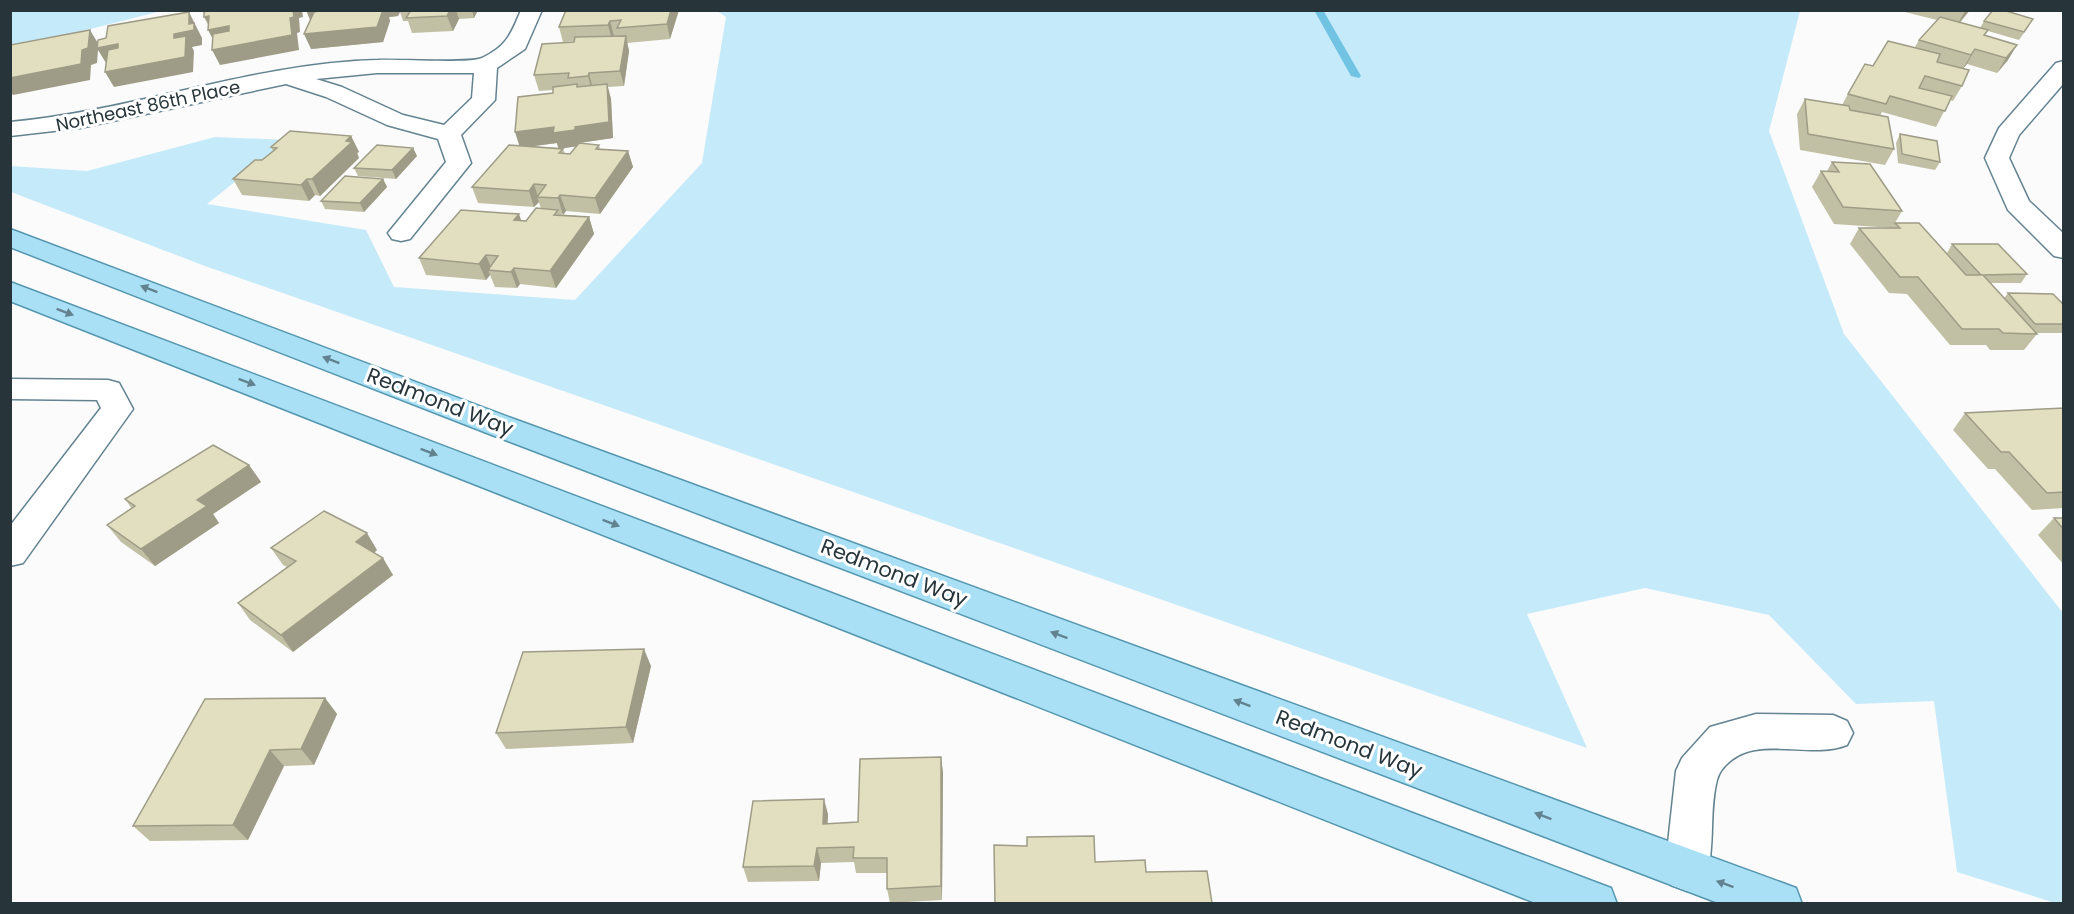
<svg xmlns="http://www.w3.org/2000/svg" width="2074" height="914" font-family="Poppins,sans-serif">
<rect width="100%" height="100%" fill="#fbfbfb"/>
<path fill="#c5eafa" d="M11,11H161L20,47L11,52Z
M717,11H1800L1769,131L1844,334L2063,613V903H2055L1957,872L1934,701L1856,704L1769,615L1645,588L1527,614L1587,748L205,266L11,192L10,166L87,171L215,137L288,140L207,204L366,230L394,287L575,300L702,163L726,17Z"/>
<g fill="none" stroke-linecap="round" stroke-linejoin="round">
<path fill="#70c3e3" fill-rule="evenodd" d="M1314,10H1323L1361,76L1359,78L1351,76Z"/>
<g stroke="#638391" stroke-width="3">
<path id="minor" d="M521,10H542L525,49L497,68L495,100L461,135L471,163L410,239L401,241L392,239L388,233L446,162L438,139L387,125L326,97L286,84L80,128L10,136V122C134,111 253,63 378,60C398,59 468,64 482,58C507,46 511,34 521,10ZM377,73H474L472,98L444,125L403,115L342,87L316,79Z
M2064,61V83L2019,135L2009,158L2029,201L2064,234V258L2054,256L2008,210L1985,158L1999,128L2056,63Z
M10,379L108,380L119,383L133,409L23,563L10,566V526L101,408L97,400L10,399Z
M1756,714L1833,715L1847,721L1853,733L1847,745C1818,756 1786,745 1755,750C1740,752 1721,764 1717,780C1708,814 1717,851 1703,885L1687,891L1671,885L1665,870L1676,771L1682,758L1710,727Z"/>
</g>
<g stroke="#5697b0" stroke-width="3">
<path id="major" d="M10,229L514,419L1780,882L1796,888L1802,904H1721L492,435L10,247Z
M10,282L1595,882L1611,888L1617,904H1538L10,301Z"/>
</g>
<use href="#minor" fill="#fff" fill-rule="evenodd"/>
<use href="#major" fill="#a9e0f5" fill-rule="evenodd"/>
</g>
<path fill="#c2c0a4" fill-rule="evenodd" d="M306,10H478L474,18L459,19L453,31L412,33L408,21H403L400,12L398,16L389,17L390,21L383,42L311,49L310,20Z
M679,10L670,39L627,43L629,51L624,86L608,87L611,99L613,138L579,143L599,145L600,149L628,151L633,167L600,214L566,211L563,215L559,214L589,217L594,234L556,288L520,284L517,288L495,287L490,275L486,280L426,275L419,258L521,221H526L541,209L539,202L534,207L478,203L472,187L520,145L553,93V90L539,91L534,75L574,41L563,42L559,27ZM557,143L558,148L532,146ZM576,146L570,154H565L563,149L560,148Z
M1897,10H1970L1960,23L1980,28L1984,21L2029,26L2019,40L1988,31L1985,36L2008,60L1997,73L1967,64L1963,69L1962,86L1953,101L1950,100L1936,127L1882,112L1880,116L1894,149L1885,165L1800,150L1797,114L1805,99L1842,105L1848,94L1873,66L1915,47L1919,40L1937,20Z
M1900,134L1940,162L1935,170L1898,163L1896,143Z
M351,136L359,152L357,153L359,158L320,196L315,195L309,201L242,195L233,179L262,160L273,151L271,147Z
M413,148L417,156L396,179L358,176L354,168Z
M1832,162L1902,211L1892,228L1834,224L1812,187L1821,171H1827Z
M383,179L387,187L364,212L325,209L321,201Z
M1895,223L1966,275L1947,253L1952,244L2027,274L2021,283H1990L2004,298L2008,293L2064,305V333H2036L2037,334L2024,350H1990L1986,345H1950L1907,294L1889,293L1850,244L1859,228H1892Z
M2064,408V508L2032,510L1995,469H1988L1953,430L1965,413Z
M249,465L261,482L213,514L219,523L155,566L121,542L107,525L132,509L125,499Z
M2054,518H2064V565L2038,535Z
M271,548L377,550L374,553L393,575L293,652L250,620L238,603L287,567L283,565Z
M651,666L633,743L506,749L496,733Z
M325,698L337,714L314,765L284,766L248,840L150,841L133,826Z
M941,757L943,773L942,900L890,903L887,889V873H856L854,862L821,863L819,881L748,882L743,867L828,814L827,824L858,822Z"/>
<path fill="#9e9c86" d="M293,10H302L303,17L299,18L300,32L297,33L299,50L220,65L212,50L290,18Z
M306,10H325L312,24Z
M375,10H399L400,12L398,16L389,17L390,21L383,42L311,49L304,34Z
M450,10H456L459,19L453,31L447,16Z
M472,10H478L474,18Z
M671,10H679L670,39L667,24Z
M1970,10L1957,25L1965,11Z
M189,12L202,38V45L192,47L194,51L193,72L114,87L105,72L174,38V34L189,24Z
M209,16L229,26L236,41L216,45L208,30L211,29L204,17Z
M610,21L614,36L612,40L608,25Z
M90,30L99,45L118,44L127,59L106,63L98,50L97,63L91,65L90,80L13,95L10,91V73L82,50Z
M626,36L629,51L624,86L620,71Z
M2017,45L2008,60L1997,73L2006,58Z
M1975,49L1967,64L1962,70L1971,55Z
M589,73L593,89L592,92L588,76Z
M607,84L611,99L613,138L579,143V146L559,149L557,143L520,148L515,132L554,127H575Z
M351,136L359,152L357,153L359,158L320,196L312,179Z
M413,148L417,156L396,179L392,170Z
M628,151L633,167L600,214L595,198Z
M307,179L315,195L309,201L301,185Z
M383,179L387,187L364,212L360,203Z
M534,184L538,197H537L539,202L534,207L529,191Z
M560,195L566,211L563,215L558,198Z
M519,214L525,231L514,220Z
M589,217L594,234L556,288L550,271Z
M486,255L492,270H488L490,275L486,280L479,264Z
M514,268L520,284L517,288L511,272Z
M249,465L261,482L213,514L219,523L155,566L141,549L197,500Z
M367,533L377,550L366,559L356,542Z
M383,558L393,575L293,652L281,635Z
M644,649L651,666L633,743L626,727Z
M325,698L337,714L314,765L301,749Z
M270,750L284,766L248,840L233,825Z
M941,757L943,773L942,900L941,886Z
M824,799L828,814L827,839L823,824Z
M817,848L821,863L819,881L814,866Z"/>
<path fill="#e1dfbf" stroke="#9e9c86" stroke-width="1.5" d="M209,10H293L294,17L290,18L292,35L212,50L213,34L229,31V26L208,30L209,16L204,17V12Z
M323,10H383L377,27L304,34L314,12Z
M411,10H450L447,16L406,18Z
M566,10H671L667,24L617,28L621,20L610,21L608,25L559,27Z
M1993,10H2003L2033,19L2024,32L1984,21Z
M189,12V24L194,23V30L174,34V38L186,36L185,57L105,72L108,50L118,48V44L97,48L98,40L106,38L108,26Z
M1940,17L1988,30L1984,35L2017,45L2006,58L1975,49L1971,55L1919,40Z
M90,30L88,48L82,50L81,64L10,78V45Z
M626,36L620,71L589,73L588,76L568,78L569,73L534,75L542,44L574,42L575,37Z
M1888,41L1940,54L1937,62L1969,70L1962,86L1925,76L1919,88L1952,96L1945,111L1890,96L1886,104L1848,94L1865,64L1873,66Z
M577,84V87L607,84L609,122L575,127V130L553,133L554,127L515,132L518,97L553,93V87Z
M1805,99L1849,106L1850,110L1888,117L1894,149L1808,134Z
M290,131L351,136L346,141L352,142L312,179H307L301,185L233,179L255,160H262L277,148L271,147Z
M1900,134L1937,141L1940,162L1902,154Z
M579,143L599,145L596,149L628,151L595,198L560,195L558,198L537,197L546,185L534,184L529,191L472,187L509,145L563,149L559,153L570,154Z
M377,145L413,148L392,170L354,168Z
M1832,162L1870,164L1902,211L1843,207L1821,171L1839,172Z
M345,176L383,179L360,203L321,201Z
M536,208L558,210L554,215L589,217L550,271L514,268L511,272L488,270L498,256L486,255L479,264L419,258L461,210L519,214L514,220L526,221Z
M1895,223H1919L1966,275H1983L2037,334L2003,333L1999,329H1962L1918,277H1900L1859,228H1900Z
M1952,244H1998L2027,274L1981,275Z
M2008,293L2053,294L2064,305V324H2035Z
M2064,408V492L2047,493L2009,452H2001L1965,413Z
M213,445L249,465L197,500L207,506L141,549L107,525L135,506L125,499Z
M324,511L367,533L356,542L383,558L281,635L238,603L296,561L271,548Z
M2054,518H2064V530Z
M644,649L626,727L496,733L523,652Z
M325,698L301,749L270,750L233,825L133,826L205,699Z
M941,757V886L887,889V858H853L854,847L817,848L814,866L743,867L753,801L824,799L823,824L858,822L860,759Z
M1094,836L1095,862L1145,860L1146,872L1207,871L1212,903H995L994,845L1027,846V837Z"/>
<defs><path id="oneway-solid" d="M-6-.8H1V-3.2L6.5 0L1 3.2V.8H-6Z" transform="scale(1.5)"/></defs>
<g fill="#62828f">
<use href="#oneway-solid" transform="translate(149 289) rotate(-159)"/>
<use href="#oneway-solid" transform="translate(65 312) rotate(21)"/>
<use href="#oneway-solid" transform="translate(331 360) rotate(-159)"/>
<use href="#oneway-solid" transform="translate(247 382) rotate(21)"/>
<use href="#oneway-solid" transform="translate(429 452) rotate(21)"/>
<use href="#oneway-solid" transform="translate(611 523) rotate(21)"/>
<use href="#oneway-solid" transform="translate(1059 635) rotate(-159)"/>
<use href="#oneway-solid" transform="translate(1242 703) rotate(-159)"/>
<use href="#oneway-solid" transform="translate(1543 816) rotate(-159)"/>
<use href="#oneway-solid" transform="translate(1725 884) rotate(-160)"/>
</g>
<g text-anchor="middle" stroke-width="6" stroke-linejoin="round" paint-order="stroke">
<g font-size="18" fill="#27353b" stroke="#fff">
<text transform="translate(148 106) rotate(-12)" y="6">Northeast 86th Place</text>
</g>
<g font-size="21" fill="#27353b" stroke="#fff">
<text transform="translate(440 402) rotate(21)" y="7">Redmond Way</text>
<text transform="translate(894 573) rotate(21)" y="7">Redmond Way</text>
<text transform="translate(1349 744) rotate(21)" y="7">Redmond Way</text>
</g>
</g>
<rect width="2074" height="914" fill="none" stroke="#27353b" stroke-width="24"/>
</svg>
